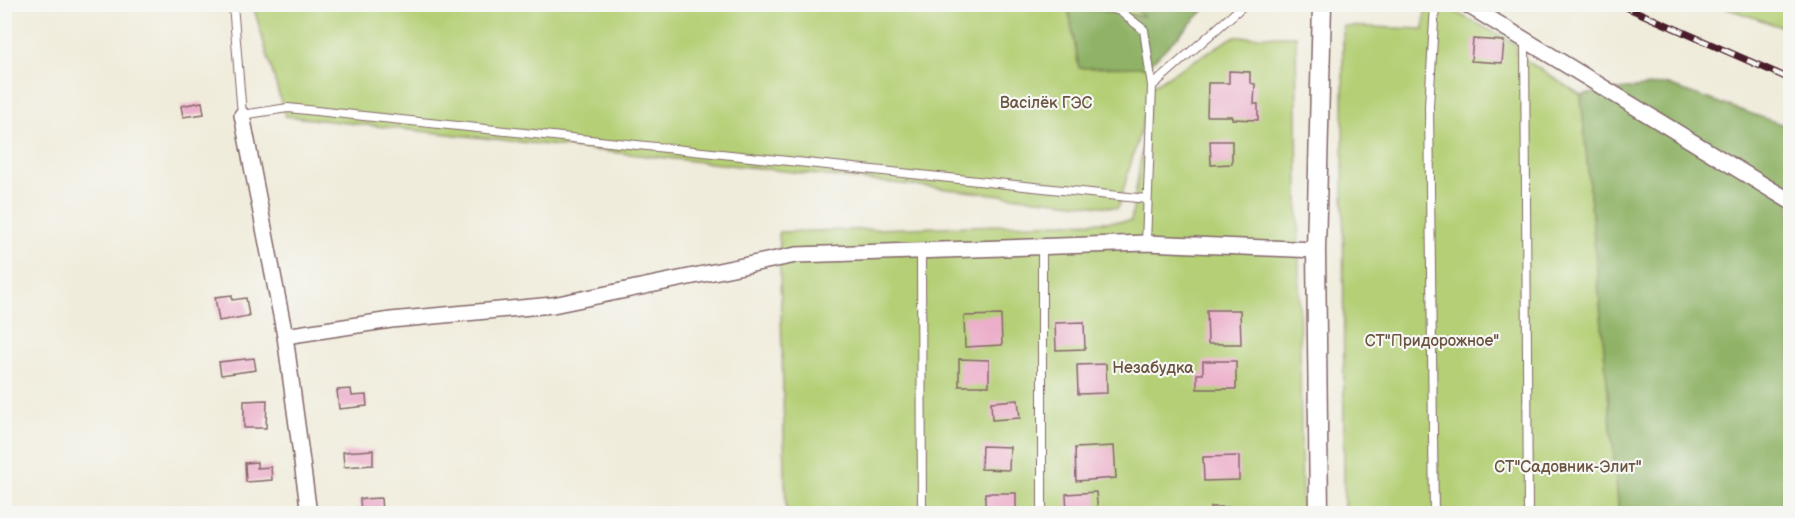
<svg xmlns="http://www.w3.org/2000/svg" width="1795" height="518" font-family="'Balsamiq Sans',sans-serif">
<rect width="100%" height="100%" fill="#f6f6f2"/>
<filter id="ink" filterUnits="userSpaceOnUse"><feTurbulence type="fractalNoise" baseFrequency=".0167" numOctaves="2"/><feDisplacementMap in="SourceGraphic" scale="12" xChannelSelector="R" yChannelSelector="G"/><feConvolveMatrix kernelMatrix="1 2 1 2 8 2 1 2 1" color-interpolation-filters="sRGB"/></filter>
<filter id="wash" filterUnits="userSpaceOnUse"><feTurbulence type="fractalNoise" baseFrequency=".008" numOctaves="4" result="noise"/><feDisplacementMap in="SourceGraphic" scale="24" xChannelSelector="R" yChannelSelector="G"/><feGaussianBlur stdDeviation="1.35" result="paint"/><feColorMatrix in="noise" values="0 0 0 0 0 0 0 0 0 0 0 0 0 0 0 0 0 1.4 0 .05"/><feComposite in="paint" operator="in"/></filter>
<g filter="url(#wash)">
<rect width="100%" height="100%" fill="#f0ecdb"/>
<path fill="#b4cf75" stroke="#7f7750" stroke-width="1.5" d="M253,5H1133L1144,16L1152,86L1233,37L1296,36L1302,513H786L779,232L1131,221L1151,94L1118,208L285,116Z
M1425,5H1442L1516,44V54L1581,95L1619,513H1344L1343,26L1424,29Z
M1717,5H1790V30Z"/>
<path fill="#8fb266" stroke="#6c6848" stroke-width="1.5" d="M1133,5H1209L1147,67L1079,68L1068,7L1143,16Z
M1665,84L1790,127V513H1619L1581,95Z"/>
<g id="blocks">
<path fill="#ecafcb" d="M1473,39L1504,41L1502,63L1471,61Z
M1229,71L1250,72V83L1255,84L1254,104H1258V120L1232,119V116H1207L1208,83H1229Z
M202,102L204,114L183,117L181,106Z
M1210,141H1232V164L1211,165Z
M232,295V300L246,298L249,316L219,321L215,297Z
M1207,310H1240L1241,344H1208Z
M1001,315L1002,345L965,347L964,316Z
M1084,322L1085,349L1056,350L1055,323Z
M254,358L256,370L221,375L219,362Z
M959,359L989,360V386H959Z
M1203,361H1236V389H1197V374H1203Z
M1106,364L1107,393L1078,394L1077,365Z
M351,389L352,396L366,395L367,406L339,409L337,390Z
M267,400L266,428H244V401Z
M1018,400L1020,418L992,420L991,402Z
M982,446L1010,447L1009,470L981,469Z
M1114,446L1116,478L1076,481L1075,448Z
M373,450V465L344,467L343,452Z
M1239,456V480L1204,481L1203,457Z
M257,462V468L271,467L272,480L246,482L245,463Z
M1096,492L1098,514H1067L1066,494Z
M985,493H1016V514H985Z
M381,498L382,513L361,514L360,499Z
M1211,507H1234V514H1210Z"/>
</g>
</g>
<g filter="url(#ink)">
<use href="#blocks" fill-opacity="0" stroke="#846769" stroke-width="1.5"/>
<g fill="none" stroke-linecap="round" stroke-linejoin="round">
<g stroke="#846769" stroke-width="10">
<path id="service" d="M233,4L242,115L288,108L1147,199
M1095,4L1120,11L1144,30L1152,86L1146,243
M1525,42L1528,514
M1152,86L1245,4
M1042,247V514
M921,252L922,514
M1434,514L1429,106L1435,4"/>
</g>
<g stroke="#846769" stroke-width="18">
<path id="minor" d="M1466,4L1790,201
M242,115L285,336L309,514
M285,336L391,320L553,305L796,255L1146,243L1316,250"/>
</g>
<g stroke="#846769" stroke-width="21">
<path id="tertiary" d="M1319,514L1316,250L1322,4"/>
</g>
<use href="#service" stroke="#fff" stroke-width="8"/>
<use href="#minor" stroke="#fff" stroke-width="15"/>
<use href="#tertiary" stroke="#fff" stroke-width="18"/>
<g stroke="#4a1f2b" stroke-width="7">
<path id="rail" d="M1619,4L1790,79"/>
</g>
<use href="#rail" stroke="#f6f6f2" stroke-width="4.5" stroke-dasharray="14" stroke-linecap="butt"/>
</g>
</g>
<g text-anchor="middle" stroke-width="4.5" stroke-linejoin="round" paint-order="stroke">
<g font-size="16" fill="#6a5441" stroke="#f6f6f2">
<text x="1046" y="108">Васілёк ГЭС</text>
<text x="1432" y="346">СТ"Придорожное"</text>
<text x="1153" y="373">Незабудка</text>
<text x="1568" y="472">СТ"Садовник-Элит"</text>
</g>
</g>
<rect width="1795" height="518" fill="none" stroke="#f6f6f2" stroke-width="24"/>
</svg>
